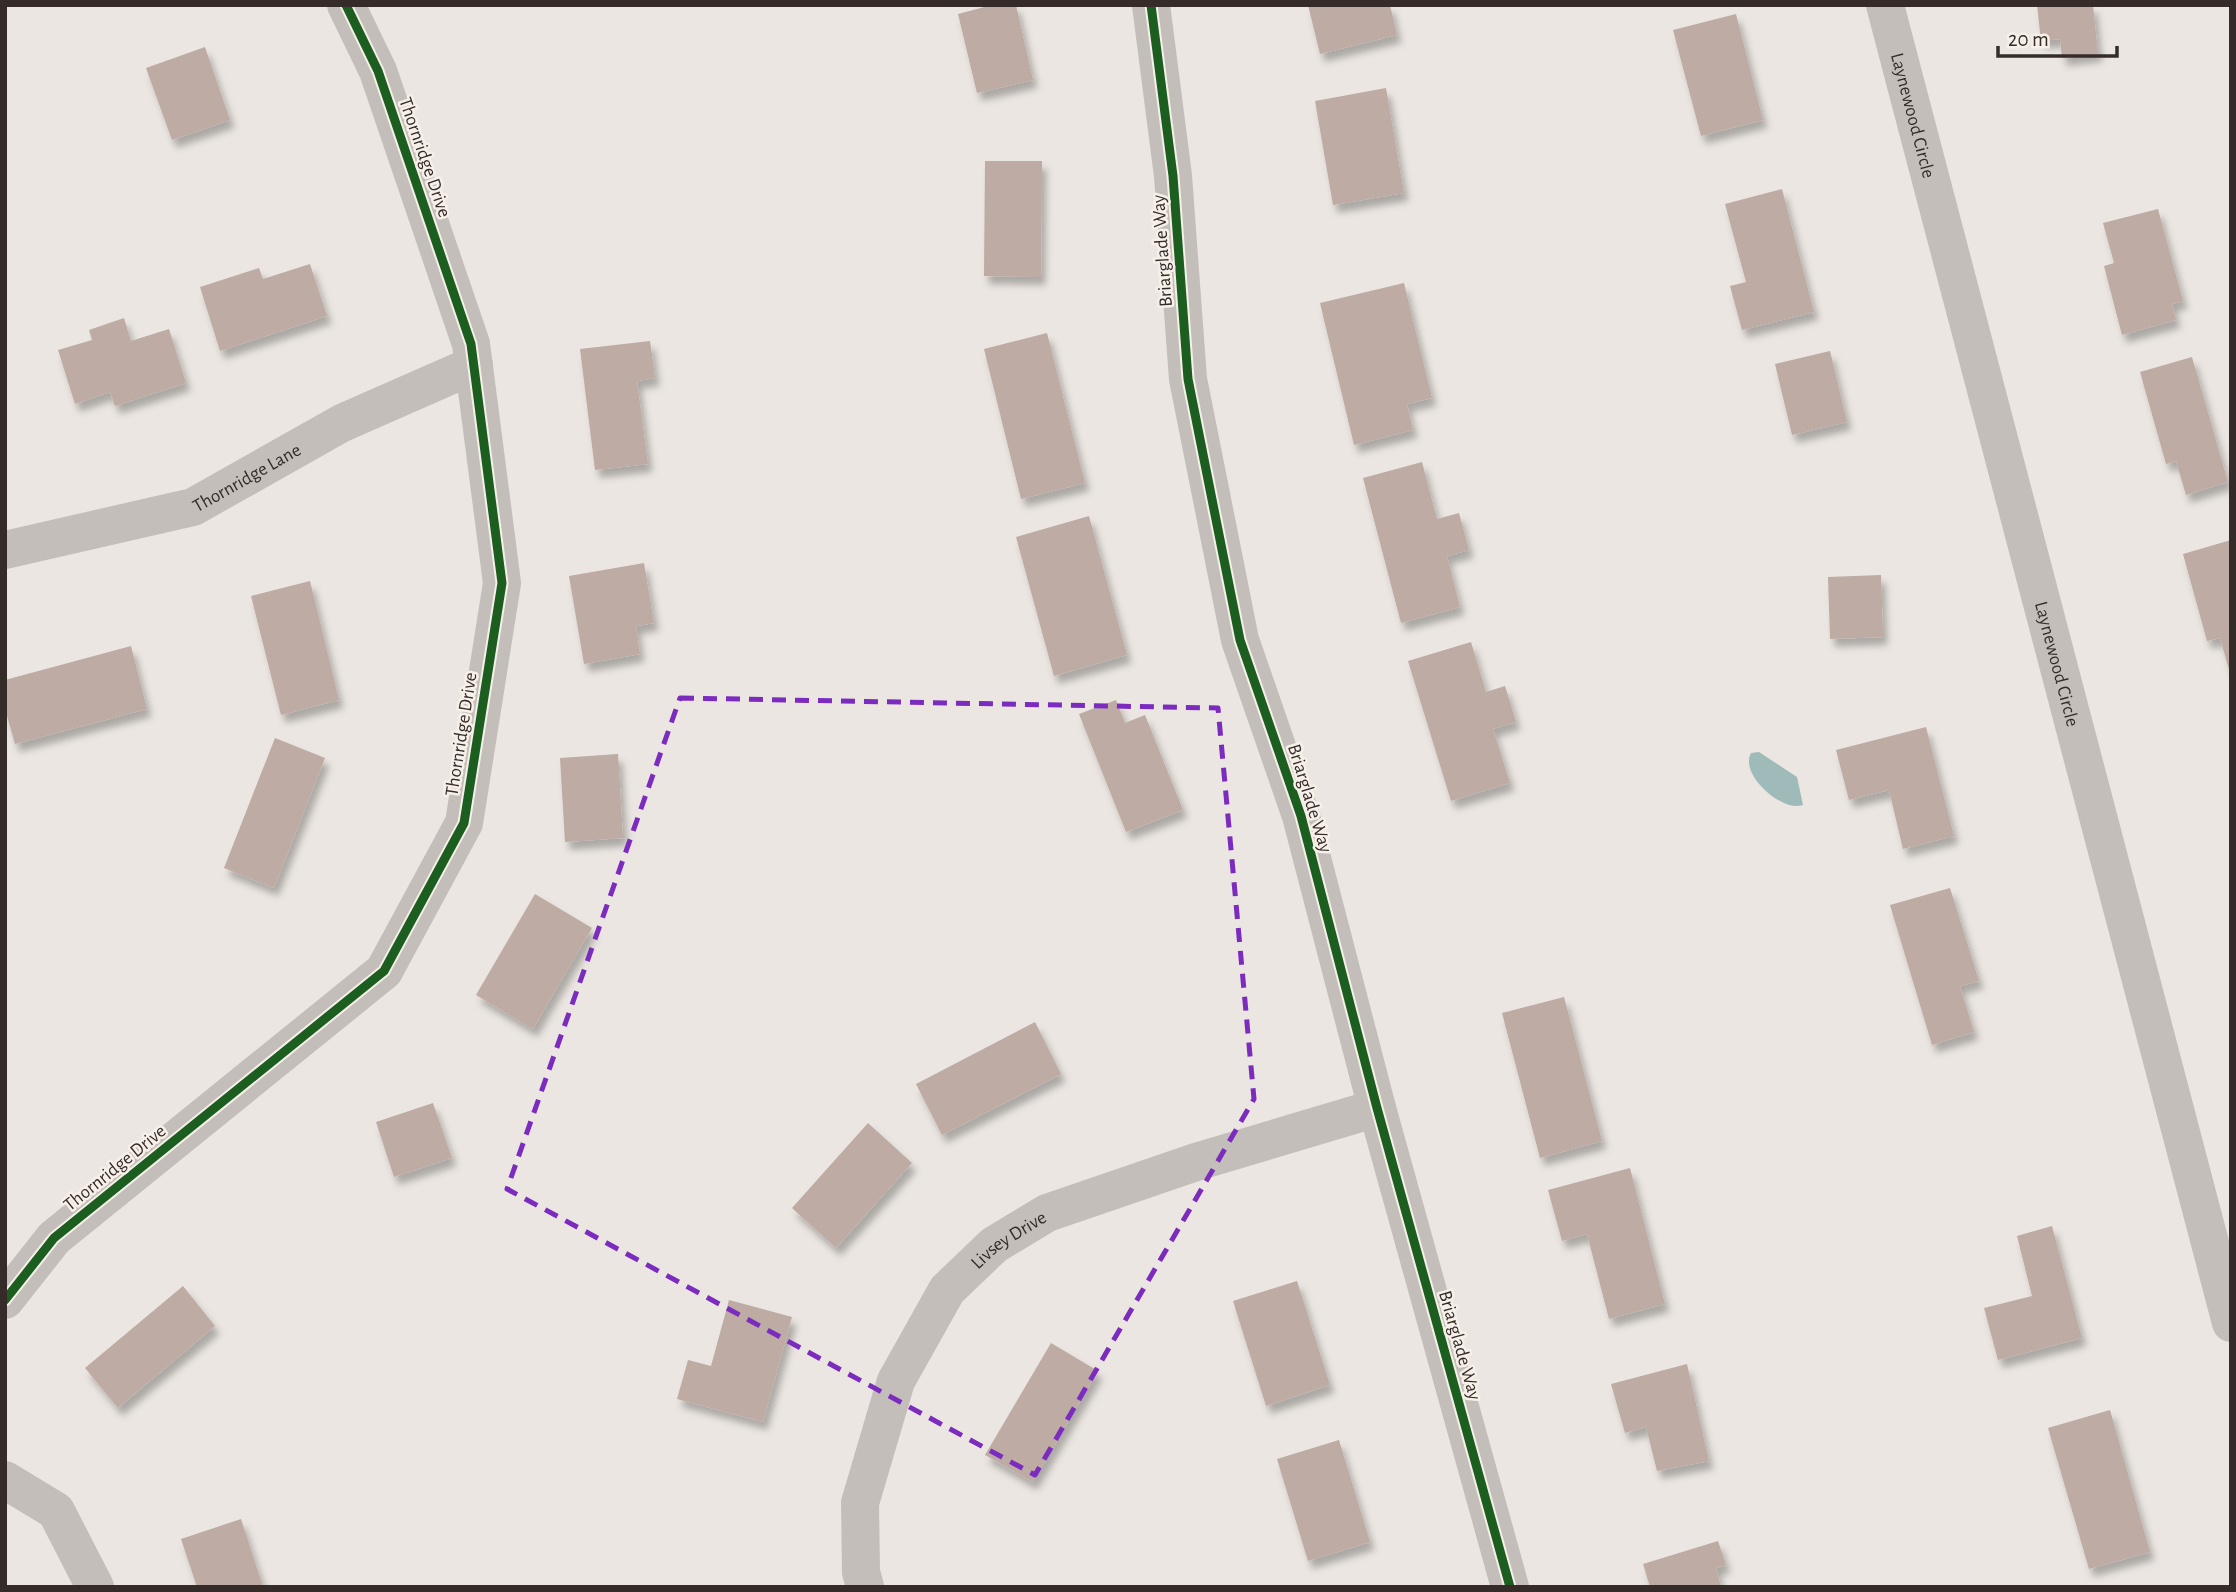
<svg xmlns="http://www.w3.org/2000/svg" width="2236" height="1592" font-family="'Alegreya Sans',sans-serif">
<defs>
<filter id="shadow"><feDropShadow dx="4.5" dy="8" stdDeviation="3.5" flood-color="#0004"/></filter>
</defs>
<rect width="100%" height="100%" fill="#ebe6e1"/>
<path fill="#9fbbb9" d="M1759,752L1797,777L1803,805C1783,813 1739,775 1751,753Z"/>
<path fill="#bdaba4" filter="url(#shadow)" d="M992,5H1016L1033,80L977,93L958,14Z
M1308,5H1390L1397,35L1320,54Z
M2037,5H2093L2098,54L2062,58L2060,39L2041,41Z
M1736,14L1763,120L1701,136L1673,30Z
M205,47L230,120L172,140L146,68Z
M1386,88L1404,193L1333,205L1315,101Z
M985,161H1042L1041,277L984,276Z
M1782,189L1814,312L1742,330L1730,286L1746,282L1725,204Z
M2158,209L2183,301L2172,304L2176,320L2122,335L2104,266L2114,263L2103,223Z
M310,264L327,316L220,351L200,287L259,268L263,279Z
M1404,283L1432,398L1407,404L1413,430L1354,445L1320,303Z
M124,318L131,341L169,329L186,383L115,406L110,392L75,404L58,350L92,340L89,330Z
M1047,333L1085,483L1021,499L984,349Z
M650,341L655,378L637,381L648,464L595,470L580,349Z
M1830,351L1847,422L1792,435L1775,364Z
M2192,357L2228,482L2186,495L2176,461L2166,464L2140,372Z
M1422,462L1437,519L1459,513L1469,550L1447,556L1460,607L1401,623L1363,478Z
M1089,516L1127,655L1054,676L1016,537Z
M2231,540V673H2230L2220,638L2207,641L2183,554Z
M644,563L654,623L636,626L640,654L584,664L569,576Z
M1881,575L1883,637L1830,639L1828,577Z
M310,581L339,700L281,715L251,596Z
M1471,642L1486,692L1505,686L1516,722L1493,729L1510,783L1451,801L1408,661Z
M131,646L147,709L15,744L5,709V680Z
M1116,700L1125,723L1145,715L1183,810L1126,832L1079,714Z
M1926,727L1954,836L1903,849L1889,790L1849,800L1836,750Z
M275,738L325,758L274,888L224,868Z
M618,754L623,838L565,842L560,758Z
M1950,888L1979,981L1960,986L1974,1032L1932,1045L1890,905Z
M535,894L592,928L533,1029L476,995Z
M1564,997L1602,1141L1540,1158L1502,1013Z
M1035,1022L1061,1074L942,1135L916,1084Z
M433,1103L452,1158L394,1177L376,1122Z
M868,1123L912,1163L836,1248L792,1208Z
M1630,1168L1665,1304L1609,1319L1587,1234L1562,1241L1548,1190Z
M2052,1226L2082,1338L1998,1360L1984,1308L2032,1296L2017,1236Z
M1297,1281L1330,1385L1266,1406L1233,1301Z
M183,1286L215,1326L118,1408L85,1368Z
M729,1300L792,1317L763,1422L677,1399L688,1360L711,1366Z
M1051,1343L1098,1371L1033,1482L985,1455Z
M1687,1364L1709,1461L1657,1471L1646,1427L1625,1433L1611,1384Z
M2110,1410L2150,1552L2089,1569L2048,1428Z
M1339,1440L1370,1542L1308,1561L1277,1459Z
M241,1519L263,1587H197L181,1539Z
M1718,1541L1726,1565L1716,1568L1721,1587H1650L1643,1564Z"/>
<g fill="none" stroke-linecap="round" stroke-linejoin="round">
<g stroke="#c4beba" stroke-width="38">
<path d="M1151,5L1173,176L1188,379L1240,640L1301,816L1377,1108L1510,1587"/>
<path id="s1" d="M1885,5L2231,1323"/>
<path id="s2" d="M5,550L193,507L342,423L474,365"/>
<path d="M5,1300L54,1238L384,971L464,823L502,583L471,344L378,71L346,5"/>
<path d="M5,1480L56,1511L95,1587"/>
<path id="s3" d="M865,1587L861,1572L860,1503L896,1381L947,1290L994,1245L1047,1213L1196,1162L1377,1108"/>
</g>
<g stroke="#f7f0e9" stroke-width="13">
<path id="cycleway" d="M1151,5L1173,176L1188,379L1240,640L1301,816L1377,1108L1510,1587
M5,1300L54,1238L384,971L464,823L502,583L471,344L378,71L346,5"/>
</g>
<use href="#cycleway" stroke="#1b5e20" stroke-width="9"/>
</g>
<path fill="none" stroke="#7b2cbf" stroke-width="5" stroke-dasharray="14 9" stroke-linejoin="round" d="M680,698L1218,708L1254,1099L1035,1475L507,1189Z"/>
<g text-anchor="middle" stroke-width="5" stroke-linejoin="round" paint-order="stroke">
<g font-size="19" fill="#352c29" stroke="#f7f0e9">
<text dy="7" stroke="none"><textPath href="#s1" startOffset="114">Laynewood Circle</textPath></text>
<text transform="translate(426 157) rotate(71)" y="7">Thornridge Drive</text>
<text transform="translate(1161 251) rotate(-94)" y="7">Briarglade Way</text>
<text dy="7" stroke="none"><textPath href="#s2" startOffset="254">Thornridge Lane</textPath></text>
<text dy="7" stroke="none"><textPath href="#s1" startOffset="681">Laynewood Circle</textPath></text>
<text transform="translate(460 734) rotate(-81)" y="7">Thornridge Drive</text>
<text transform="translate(1311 798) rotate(73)" y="7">Briarglade Way</text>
<text transform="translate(114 1167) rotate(-39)" y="7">Thornridge Drive</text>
<text dy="7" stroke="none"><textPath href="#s3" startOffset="396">Livsey Drive</textPath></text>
<text transform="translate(1461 1345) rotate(74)" y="7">Briarglade Way</text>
</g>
</g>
<rect width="2236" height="1592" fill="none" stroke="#352c29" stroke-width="14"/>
<path d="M1998 46v10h119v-10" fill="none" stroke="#352c29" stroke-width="3.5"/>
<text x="2008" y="46" font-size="21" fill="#352c29" stroke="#f7f0e9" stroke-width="5" paint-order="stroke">20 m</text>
</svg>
